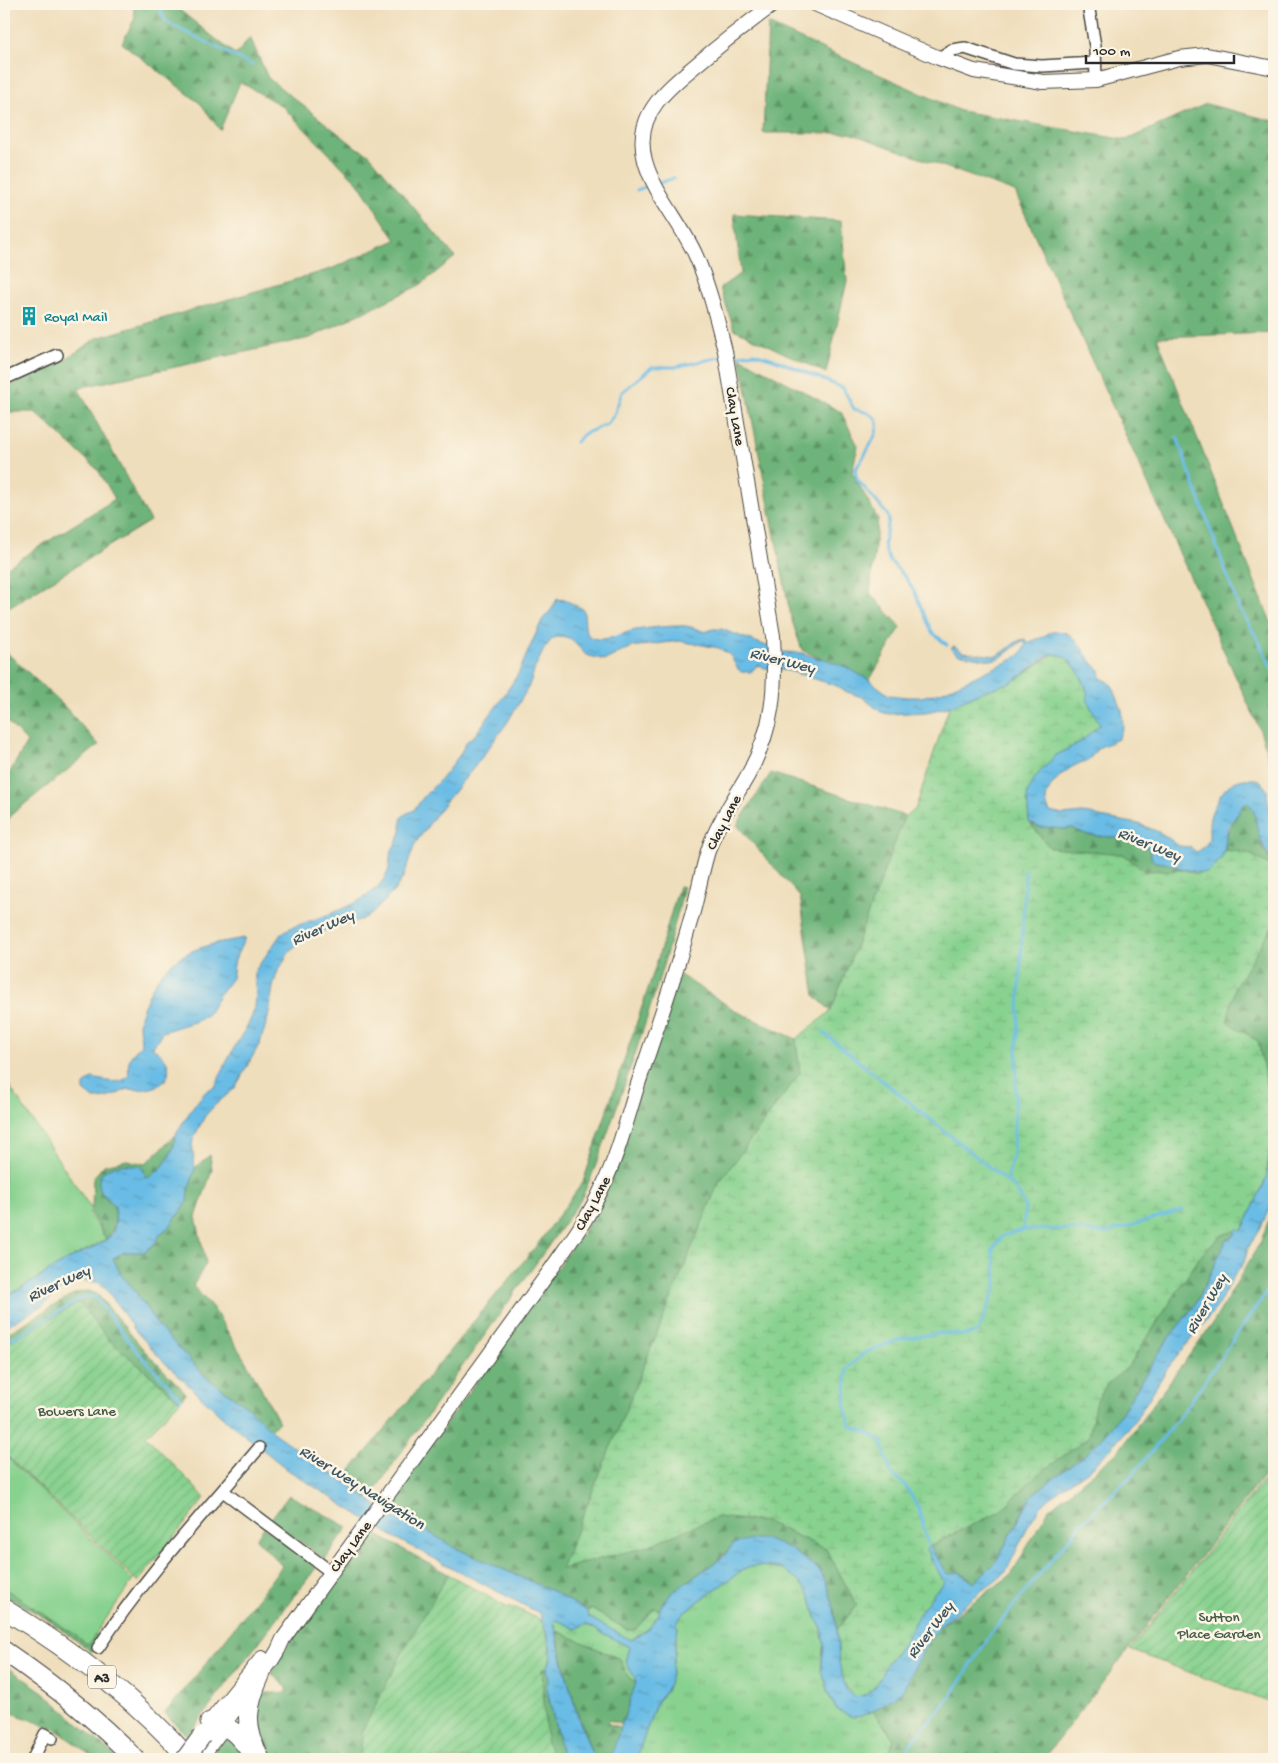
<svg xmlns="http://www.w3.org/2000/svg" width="1278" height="1763" font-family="'Gochi Hand',sans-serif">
<defs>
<pattern id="grass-tufts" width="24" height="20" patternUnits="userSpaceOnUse" patternTransform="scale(1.25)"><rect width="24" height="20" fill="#88d28f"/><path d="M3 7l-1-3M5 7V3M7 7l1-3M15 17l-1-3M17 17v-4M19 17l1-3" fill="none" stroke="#76b47c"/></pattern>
<pattern id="forest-firs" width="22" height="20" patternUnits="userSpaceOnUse" patternTransform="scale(1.25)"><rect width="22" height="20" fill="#6eb47a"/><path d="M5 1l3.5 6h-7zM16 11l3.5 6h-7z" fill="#5b9364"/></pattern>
<pattern id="wetland-marsh" width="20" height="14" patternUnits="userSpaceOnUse" patternTransform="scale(1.25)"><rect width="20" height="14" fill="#88d28f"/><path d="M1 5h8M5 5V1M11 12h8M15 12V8" fill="none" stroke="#76b47c"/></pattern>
<pattern id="garden-furrows" width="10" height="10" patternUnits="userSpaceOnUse" patternTransform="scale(1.25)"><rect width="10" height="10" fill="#88d28f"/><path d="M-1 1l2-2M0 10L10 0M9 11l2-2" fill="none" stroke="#76b47c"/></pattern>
<pattern id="water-ripples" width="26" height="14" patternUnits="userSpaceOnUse" patternTransform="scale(1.25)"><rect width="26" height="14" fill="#69bce5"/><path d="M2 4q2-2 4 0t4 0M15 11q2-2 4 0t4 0" fill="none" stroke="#5799ba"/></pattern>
</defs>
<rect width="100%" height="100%" fill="#fcf5e5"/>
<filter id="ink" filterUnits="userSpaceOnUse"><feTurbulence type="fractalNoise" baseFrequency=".02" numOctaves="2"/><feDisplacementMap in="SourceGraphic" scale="10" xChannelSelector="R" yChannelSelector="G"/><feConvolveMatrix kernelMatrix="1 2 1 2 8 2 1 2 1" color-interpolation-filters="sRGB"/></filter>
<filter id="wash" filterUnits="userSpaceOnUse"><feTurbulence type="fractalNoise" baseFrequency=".0096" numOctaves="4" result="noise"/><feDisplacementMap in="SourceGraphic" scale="20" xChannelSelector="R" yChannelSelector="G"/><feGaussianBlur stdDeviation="1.12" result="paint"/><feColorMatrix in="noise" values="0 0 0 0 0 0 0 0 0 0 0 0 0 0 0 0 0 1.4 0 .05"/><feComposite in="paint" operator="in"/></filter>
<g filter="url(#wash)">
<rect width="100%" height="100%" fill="#efdebc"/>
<path fill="url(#grass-tufts)" stroke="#5a7e5d" d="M760,1566L784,1570L796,1579L805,1588L811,1598L816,1617L821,1626L824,1638L821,1671L826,1682L827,1691L836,1709L861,1716L873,1711L894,1739L888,1759H636L657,1701L666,1692L675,1653V1641L678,1629L677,1623L684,1612L741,1571L750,1567Z
M654,1608L659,1610L660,1612L649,1628L631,1640L588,1617L587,1611L591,1609L628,1630L645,1620Z
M557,1620L576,1629L586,1624L627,1646L629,1647C628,1651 626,1657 626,1660C627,1669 635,1674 636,1683L628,1677L619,1659L557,1631L554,1621Z"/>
<path fill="url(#forest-firs)" stroke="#4c7052" d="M133,4H172L236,55L250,37L268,78L357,148L369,154L455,257L420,285L310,338L78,388L150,521L4,610V569L115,499L98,470L35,412H4V389L63,361L97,338L331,269L396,240L358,183L282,106L240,82L220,130L201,104L122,43L135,18Z
M768,24L960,111L1126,140L1206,104L1274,121V333L1157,337L1274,630V776L1260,730L1015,192L850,133H763Z
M734,214L841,221L847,281L826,373L734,329L720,288L741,273Z
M740,357L841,412L858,446L852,472L878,519L870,593L901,627L869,681L802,650L791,618Z
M4,650L64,706L99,745L12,814L4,828V783L27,742L4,718Z
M771,773L905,816L831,1011L815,996L800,897L737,825Z
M1247,803L1251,806L1254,811L1263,849L1270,858L1273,867L1247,853L1225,850C1225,827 1235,823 1243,804Z
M1031,824L1039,827L1064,829L1072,828L1088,835L1132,839L1149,848L1152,859L1155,862H1165L1184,870L1144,871L1123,854L1050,848Z
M679,886L684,887C667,958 645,1026 621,1095C608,1131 597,1167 580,1201C510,1301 437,1400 368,1500L350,1484L347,1475L537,1245L583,1182L655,968Z
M1274,923V1122L1258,1041L1226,1022L1235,987Z
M680,975L738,1012L796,1039L800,1073L718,1184L561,1569L645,1547L717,1517L767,1522L826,1549L857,1605L837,1630L833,1604L825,1580L817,1568L789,1548L733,1544C712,1573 678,1578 659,1610L654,1608L635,1630H628L591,1609L587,1611L552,1591L453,1547L409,1520L384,1511L589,1223Z
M176,1135C173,1153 164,1170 148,1178L145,1177L144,1170L100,1191L115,1207C116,1219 115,1231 106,1239L90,1211L92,1208L93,1178L104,1165L127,1160L145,1164Z
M210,1155L212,1170L196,1217L206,1263L193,1286L213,1308L251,1370L279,1422L269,1429L249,1408L207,1378L159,1327L133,1288L121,1275L113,1258L125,1252H145L159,1235L170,1226L188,1201L189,1188L195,1168Z
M1274,1205V1462L1043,1759H888L894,1739L873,1711L903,1690L928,1642L940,1626L1011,1575L1049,1509L1117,1453L1213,1323L1261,1241Z
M1235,1231L1237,1233L1226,1241L1195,1305L1168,1339L1122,1412L1103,1437L1088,1452L1027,1503L998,1559L974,1583L966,1576L959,1572L950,1574L947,1573L930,1546L1000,1511L1037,1475L1089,1437L1095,1404L1107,1384L1128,1367L1201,1255L1222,1235Z
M89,1291L97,1294L144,1350L186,1393L180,1401L107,1338L79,1302L11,1341L4,1342V1334L13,1330L72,1295L80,1292Z
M289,1495L348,1527L325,1559L270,1520Z
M264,1527L316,1568L187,1736L165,1713L217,1650L282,1566L256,1539Z
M370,1531L448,1574L405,1648L363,1729L360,1759H274L261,1739L256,1722L261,1693H284L287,1688L271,1673L309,1610Z
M4,1565L66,1616L101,1638L92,1652L47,1619L4,1595Z
M557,1631L620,1659L628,1677L636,1683L623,1725L609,1720L607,1723L622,1729L610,1759H594C579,1718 564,1675 557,1631Z
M4,1665L43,1692L118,1759H96L55,1729L4,1710Z
M547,1668L549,1681L546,1685L549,1694V1702H550L563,1759H553L546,1739L542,1669Z
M233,1739L247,1759H212L210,1757L221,1741Z"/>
<path fill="url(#wetland-marsh)" stroke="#5a7e5d" d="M1053,654L1064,656L1078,670L1087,690L1089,703L1096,715L1100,725L1079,743L1055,756L1029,822L1050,848L1123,854L1144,871L1184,870L1197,874L1214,867L1222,857L1225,850L1247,853L1273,867L1274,923L1235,987L1227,1022L1258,1041L1274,1122V1145L1269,1155L1266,1179L1244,1227L1241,1231L1238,1228L1235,1231L1222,1235L1201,1255L1128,1367L1107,1384L1095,1404L1089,1437L1037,1475L1000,1511L927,1547V1549L944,1582L935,1592L919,1614L907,1637L885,1667L875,1687L866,1695L855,1697C836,1682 838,1651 837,1630L857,1605L826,1549L767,1522L717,1517L645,1547L561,1569L718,1184L800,1073L796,1039L831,1011L905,816L915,810L949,707L976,694L1012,682Z"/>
<path fill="#88d28f" stroke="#5a7e5d" d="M4,1078L92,1210L89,1213L106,1239C96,1246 85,1250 75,1256C51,1269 29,1285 4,1297Z
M4,1454L133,1580L88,1645L74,1634L4,1588Z"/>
<path fill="url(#garden-furrows)" stroke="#5a7e5d" d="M79,1302L107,1338L180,1401L146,1436L205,1498L138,1582L4,1453V1342L11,1341Z
M1274,1466V1704L1130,1650Z
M448,1574L508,1608H516L542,1621C547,1636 555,1653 547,1668L542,1669L546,1739L553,1759H360L363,1729L405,1648Z"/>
<path fill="url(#water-ripples)" stroke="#4a7488" d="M557,599L565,600L583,609C586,616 583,630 588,635C600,646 623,632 636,630C650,628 665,626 679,626C688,625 697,629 705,632L713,629H721L783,652L802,653L819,659L822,658L846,667L869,680L889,695L906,697H921L941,692L1007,662L1020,655L1026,645L1024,642L1022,641L1000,658L991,660L957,654L951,648L954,646L963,652L996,656C1007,652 1014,640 1025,639L1028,643C1033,640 1038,639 1043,637C1046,635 1049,632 1053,632C1078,627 1083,659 1100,670L1101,678L1109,682L1113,687L1122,710L1123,727L1118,739L1098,748L1088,761C1072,763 1047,783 1046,800C1046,805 1048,808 1050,812L1063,815L1082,813L1091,814L1100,817L1139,824L1161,833L1179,846L1189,847L1197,852C1216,840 1206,835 1210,818C1211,812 1215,805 1218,800C1227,782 1240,776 1260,780L1267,790L1268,802L1274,820V877C1272,860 1263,848 1258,832C1256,825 1256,816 1253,809C1250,805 1251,806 1247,803L1243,804C1240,812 1235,817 1230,824C1225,833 1226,842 1224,851C1222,860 1214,867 1207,873C1188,874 1173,862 1155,862L1152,859L1149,848L1132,839L1088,835L1072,828L1064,829L1039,827L1029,822L1027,795L1033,781L1040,772L1055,756L1079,743L1100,725C1097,717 1092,711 1089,704C1087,699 1088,693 1086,688C1081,674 1067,649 1049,655L1012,682L976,694L949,707L926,712L889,714L881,712L862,697L844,691L837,686L790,671L765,668L758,665L751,672H741L738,669L730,655L719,648L679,641L632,647L605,660L586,655L570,638L556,637L551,640L543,651L535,668L529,686L507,723L476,765L442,806L415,844L403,878L394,891L372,914L360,920L330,928L301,941L290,951L277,973L273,987L268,1018L260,1043L235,1088L214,1106L205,1116L194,1137L192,1144L195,1168L189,1188L188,1201L170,1226L159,1235L158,1240L145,1252H125L113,1258L121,1275L133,1288L158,1326L207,1378L249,1408L274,1433L313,1461L353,1487H355L356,1490L384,1511L393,1512L409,1520L453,1547L552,1591L587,1611L588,1617L631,1640L634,1639L649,1628L659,1614L660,1608L670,1594L724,1556L733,1544L746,1540L764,1539L789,1548L817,1568L825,1580L833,1604L837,1630L839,1662L842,1675L847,1691L855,1697L866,1695L875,1687L885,1667L907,1637L919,1614L935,1592L944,1582L926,1549L930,1546L947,1573L951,1574L959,1572L974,1583L998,1559L1032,1495L1088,1452L1103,1437L1122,1412L1168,1339L1195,1305L1226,1241L1236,1234L1235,1231L1238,1228L1241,1231L1244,1227L1266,1179L1269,1155L1274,1145V1199L1260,1229L1248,1248L1244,1263L1230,1282L1217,1307L1167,1369L1138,1416L1121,1437L1093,1467L1055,1493L1039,1509L1029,1524L1006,1572L995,1582L981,1591L940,1626L928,1642L903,1690L892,1699L873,1711L861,1716L852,1717L836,1709L827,1691L826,1682L821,1671L824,1645L821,1626L816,1617L811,1598L806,1590L796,1579L784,1570L778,1568L760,1566L750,1567L741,1571L684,1612L677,1623L678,1629L675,1641V1653L669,1684L666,1691L657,1701L636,1759H610L636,1683C635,1674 627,1669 626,1659C626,1657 628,1651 629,1647L586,1624L576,1629L557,1620L554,1621L561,1656L578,1717L594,1759H563L546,1685L549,1681L547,1668L552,1657L548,1637L539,1613L397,1539L288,1470L225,1419L164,1362L134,1329L105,1287L97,1282L78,1280L68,1284L42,1306L4,1327V1297C25,1287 44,1274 64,1262C77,1254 104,1245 112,1234C116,1227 116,1214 115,1207C112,1200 102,1196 100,1189C91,1162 136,1161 143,1169C144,1171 145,1175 145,1177L148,1178C161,1171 170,1159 174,1145C175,1141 175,1137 176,1134C180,1126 202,1093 208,1090C211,1088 213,1088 215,1087C221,1074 227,1060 234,1048C241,1035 250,1024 254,1010C258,995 254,984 255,971L281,934L288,929C318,917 374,904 388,872C390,866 389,859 391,853C393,846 399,840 401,832C402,827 400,822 402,817L407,813L413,811L425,795L441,779L459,756L467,741L475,735L501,700L518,674L542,620L552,609Z
M245,938L235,959L232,978L219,995L208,1014L197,1021L162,1032L153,1047C157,1052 167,1058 168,1065C173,1089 143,1091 127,1089C116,1095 107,1099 94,1099L84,1091V1085L92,1078C104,1080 119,1086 129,1076C127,1059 130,1056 141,1044C141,1037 139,1031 139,1024C139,1016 144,1006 147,999C165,953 201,945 245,938Z"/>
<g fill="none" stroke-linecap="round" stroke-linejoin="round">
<path stroke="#69bce5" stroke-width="3" d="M157,4L166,22L252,65
M659,183L674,178
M637,190L650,185
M730,356L754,353L774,359L843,388L854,409C861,411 870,412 875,418C885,428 861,460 855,470L857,479L887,514L889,520L884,542L885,550L890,561L906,578L915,593L932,632L947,645
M1177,437L1239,608L1257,638L1274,673
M576,442L584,434L607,424L614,415L622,392L652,367H675L721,357
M824,1033L1016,1189L1025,1206L1023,1230
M1007,1181L1013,1153L1025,870
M4,1340L12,1339L84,1297L94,1296L136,1350L181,1399
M929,1550L919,1509L905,1485L891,1473L881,1440L866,1432L850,1426L845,1403L847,1369L864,1353L900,1339L942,1333L965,1335L978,1332L996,1287L995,1264L992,1251L1002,1236L1023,1230L1066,1229L1106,1233L1183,1210
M905,1759L908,1747L953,1693L992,1632L1081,1524L1135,1472L1181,1415L1274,1281"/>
</g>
</g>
<g filter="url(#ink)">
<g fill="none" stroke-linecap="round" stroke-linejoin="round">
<g stroke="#484641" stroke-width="14">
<path id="minor" d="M1088,4L1095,46L1096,80
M939,58L952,50L965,48L1014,64L1042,66L1094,63
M4,379L57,355
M223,1491L331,1572
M98,1648C145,1576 204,1513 259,1448
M33,1759L45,1734L52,1738"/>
</g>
<g stroke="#484641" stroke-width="16">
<path id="tertiary" d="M815,4L939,58L974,71L1043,82L1096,80L1179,58L1207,55L1274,68
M210,1722L262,1658
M223,1725L272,1660L278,1650L283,1639L552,1268C570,1242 589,1217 602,1188C618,1155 627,1119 638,1084C656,1030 675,977 690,922C698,897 701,870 710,845C719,820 735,798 748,775C774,727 776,690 773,636L725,351C717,319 709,286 696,256C675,207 615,157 657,102C666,90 678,80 690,70C717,47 745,25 774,4"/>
</g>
<g stroke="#484641" stroke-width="20">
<path id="primary" d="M197,1759L223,1725"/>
</g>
<g stroke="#484641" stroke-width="21">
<path id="trunk" d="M4,1609C72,1650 136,1699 189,1759
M4,1651C51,1683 95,1718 135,1759
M210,1722C233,1727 238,1735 252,1753
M260,1759C243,1726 246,1706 261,1673"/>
</g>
<use href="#minor" stroke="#fff" stroke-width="11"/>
<use href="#tertiary" stroke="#fff" stroke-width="14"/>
<use href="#primary" stroke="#fff" stroke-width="18"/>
<use href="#trunk" stroke="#fff" stroke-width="19"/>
<g stroke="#484641" stroke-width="20" stroke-linecap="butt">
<path id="primary-bridge" d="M185,1759L202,1736"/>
</g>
<use href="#primary-bridge" stroke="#fff" stroke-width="18"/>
</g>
</g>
<defs>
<g id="building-bare" transform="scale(1.5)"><path d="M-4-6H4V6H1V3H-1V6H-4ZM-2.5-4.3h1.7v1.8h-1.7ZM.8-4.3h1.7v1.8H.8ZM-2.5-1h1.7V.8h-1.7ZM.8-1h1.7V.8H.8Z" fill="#0f9aa8" stroke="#fcf5e5" stroke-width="2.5" paint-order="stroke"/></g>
</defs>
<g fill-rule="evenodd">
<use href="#building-bare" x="29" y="316"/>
</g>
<g text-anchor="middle" stroke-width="5" stroke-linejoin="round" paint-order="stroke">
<rect fill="#fcf5e5" stroke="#6a6863" stroke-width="1" x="88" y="1665.5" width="28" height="23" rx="4"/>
<g font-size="14" font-weight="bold" fill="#2b2b2b">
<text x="102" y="1682">A3</text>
</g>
<g font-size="15" fill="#0d838f" stroke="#fcf5e5" text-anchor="start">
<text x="44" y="321">Royal Mail</text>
</g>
<g font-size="15" fill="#2b2b2b" stroke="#fcf5e5">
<text transform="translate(736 416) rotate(80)" y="5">Clay Lane</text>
<text transform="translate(723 822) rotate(-63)" y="5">Clay Lane</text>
<text transform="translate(592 1203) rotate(-62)" y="5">Clay Lane</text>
<text transform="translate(350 1546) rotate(-54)" y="5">Clay Lane</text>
</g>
<g font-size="15" fill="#475d49" stroke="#fcf5e5">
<text x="77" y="1415">Bowers Lane</text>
<text x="1219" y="1621">Sutton<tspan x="1219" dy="17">Place Garden</tspan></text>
</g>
<g font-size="16" font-style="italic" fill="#3e5663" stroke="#fcf5e5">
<text transform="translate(783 659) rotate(14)" y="6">River Wey</text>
<text transform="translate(1150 843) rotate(22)" y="6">River Wey</text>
<text transform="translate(322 926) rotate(-24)" y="6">River Wey</text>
<text transform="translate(58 1282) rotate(-25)" y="6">River Wey</text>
<text transform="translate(1205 1303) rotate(-60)" y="6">River Wey</text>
<text transform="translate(363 1486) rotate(32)" y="6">River Wey Navigation</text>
<text transform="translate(929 1629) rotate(-53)" y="6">River Wey</text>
</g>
</g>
<rect width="1278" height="1763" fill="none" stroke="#fcf5e5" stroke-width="20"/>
<path d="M1086 55v8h148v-8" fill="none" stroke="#2b2b2b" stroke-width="2.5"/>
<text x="1093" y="55" font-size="15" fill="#2b2b2b" stroke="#fcf5e5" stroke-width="4" paint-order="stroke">100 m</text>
</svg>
